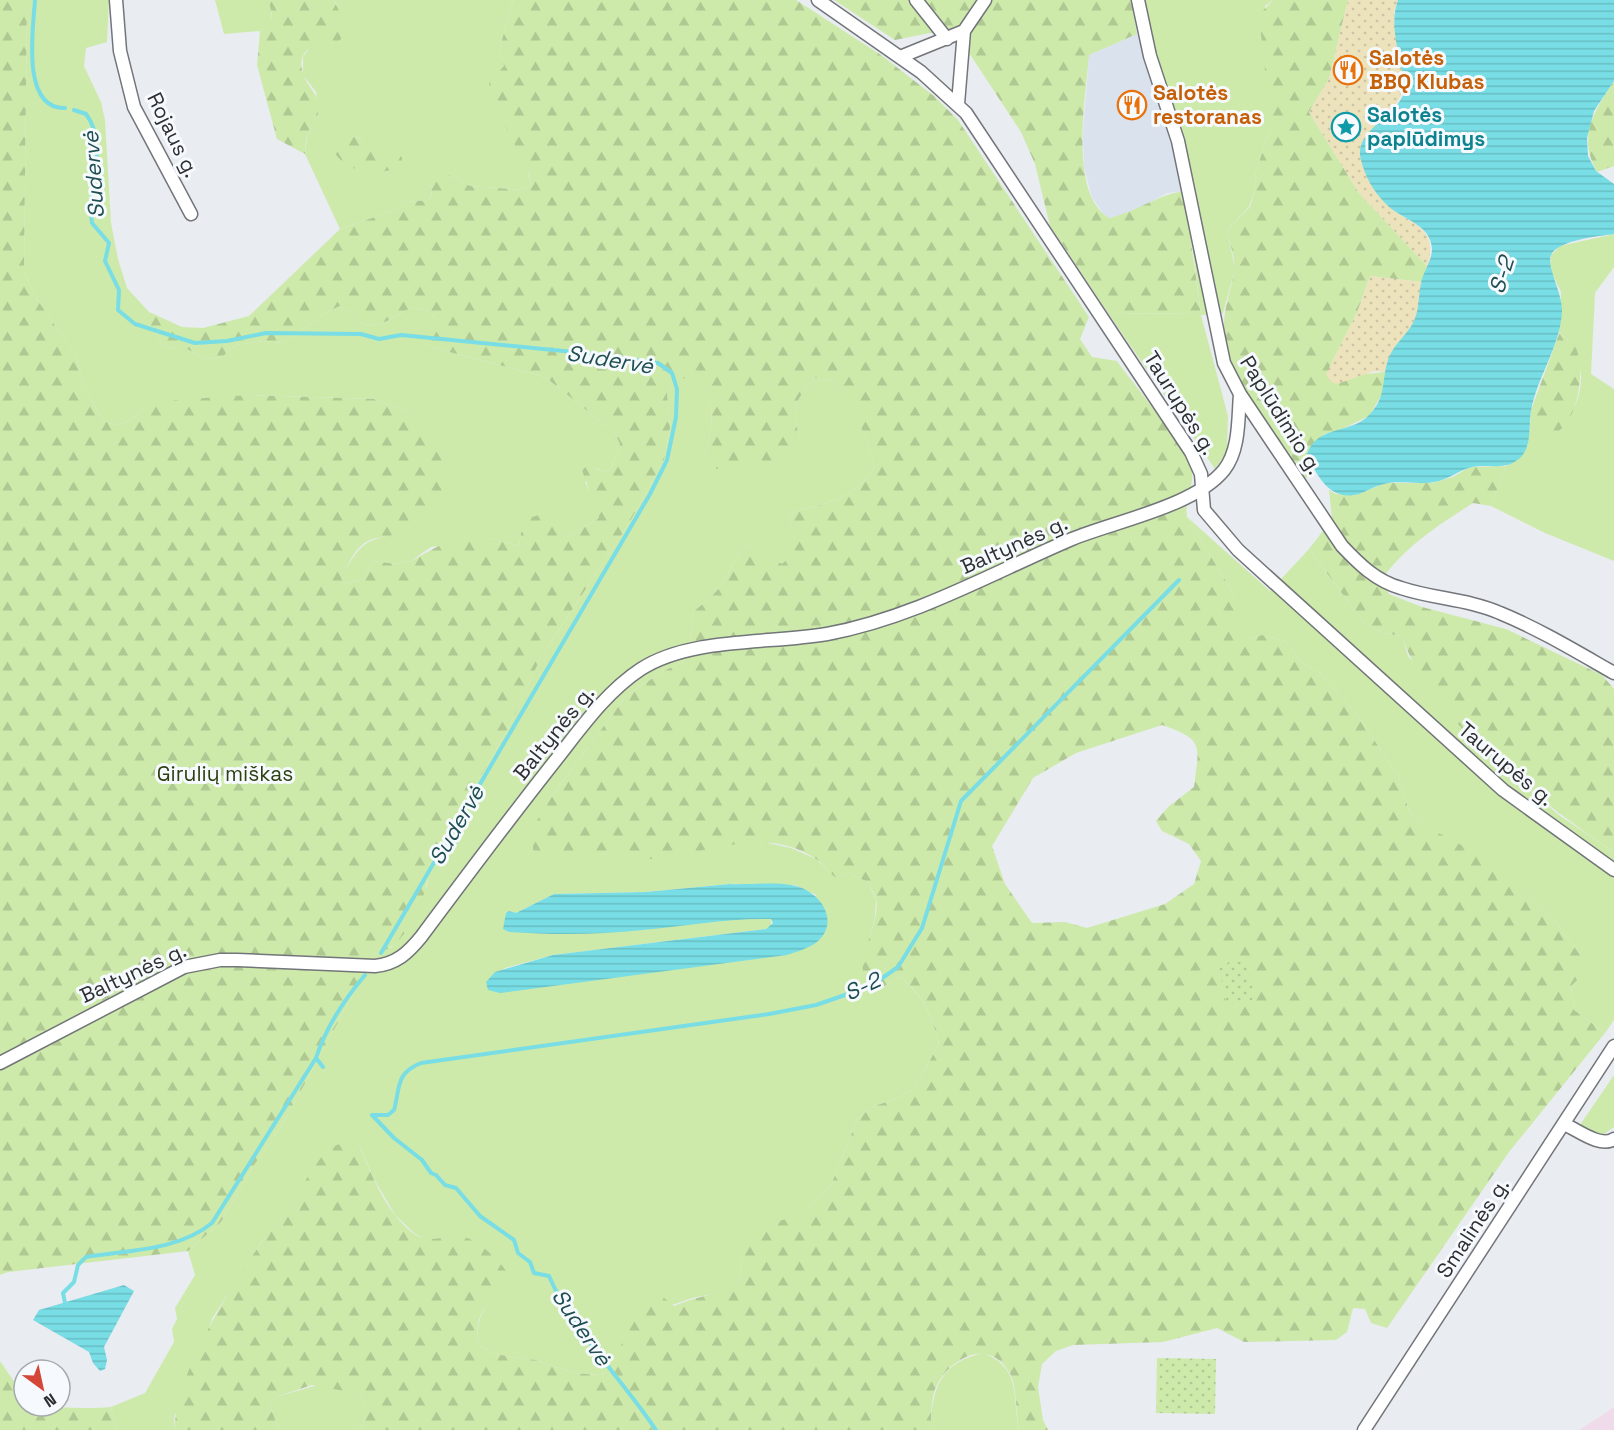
<svg xmlns="http://www.w3.org/2000/svg" width="1614" height="1430" font-family="'Space Grotesk',sans-serif">
<defs>
<pattern id="forest-firs" width="22" height="20" patternUnits="userSpaceOnUse" patternTransform="scale(1.5)"><rect width="22" height="20" fill="#cdeaab"/><path d="M5 1l3.5 6h-7zM16 11l3.5 6h-7z" fill="#b0c993"/></pattern>
<pattern id="sand-dots" width="8" height="8" patternUnits="userSpaceOnUse" patternTransform="scale(1.5)"><rect width="8" height="8" fill="#ece3bd"/><path d="M2 2h.1M6 6h.1" fill="none" stroke="#cbc3a3" stroke-width="1.8" stroke-linecap="round"/></pattern>
<pattern id="park-dots" width="8" height="8" patternUnits="userSpaceOnUse" patternTransform="scale(1.5)"><rect width="8" height="8" fill="#cdeaab"/><path d="M2 2h.1M6 6h.1" fill="none" stroke="#b0c993" stroke-width="1.8" stroke-linecap="round"/></pattern>
<pattern id="water-rules" width="6" height="5" patternUnits="userSpaceOnUse" patternTransform="scale(1.5)"><rect width="6" height="5" fill="#78dde4"/><path d="M0 2.5h6" fill="none" stroke="#68bec4"/></pattern>
</defs>
<rect width="100%" height="100%" fill="#e9ecf1"/>
<path fill="#dae2ed" d="M1137,34L1171,133L1184,191L1167,193L1131,213L1109,218L1103,214L1092,197L1084,167L1083,133L1089,55Z"/>
<path fill="#f0dbea" d="M1614,1407V1430H1579L1604,1414Z"/>
<path fill="#cdeaab" fill-rule="evenodd" d="M27,0H109L107,42L86,48L84,66L101,102L105,120L111,223L118,259L127,288L149,312L142,321L155,329L161,344L175,349H187L206,359L222,357L236,345L263,341L284,343L327,312L340,306L350,312L358,322C362,323 368,326 372,325C399,324 410,291 437,320L424,342L430,347L545,377L615,433L620,444L611,469L604,472L596,468L585,482L595,502L599,518L568,537L541,514L521,533L519,546L490,538L431,547L411,561L397,564L373,561L363,579L344,584L340,578C361,546 360,540 399,534L409,412L374,399L249,395L145,409L127,422L114,425L102,420L83,384L76,356L34,295L24,271Z
M215,0H271V23L260,31L224,34Z
M334,0H513L500,47L531,184L524,190L470,186L451,176L430,183L432,196L428,200L406,202L392,211L340,229L305,154L307,136L318,116L316,92L303,75V57L311,46L321,42L335,44L337,5ZM349,135L362,139L388,173Z
M1131,0H1273L1265,6L1271,127L1256,171L1255,189L1249,207L1227,230L1235,269L1223,313L1201,315L1228,416L1227,451L1215,469L1108,313L1201,314C1193,254 1188,191 1171,132C1158,88 1140,46 1131,0Z
M1614,234V267L1595,293L1591,374L1614,389V561L1545,533L1491,506L1506,466C1523,458 1528,445 1530,427L1553,433C1571,421 1581,399 1581,377C1581,365 1574,351 1571,340L1559,334L1561,292L1550,269L1551,255L1560,246Z
M684,377C721,391 713,424 705,455L800,437C789,409 797,399 814,378C820,379 828,379 833,382C852,394 868,445 875,467C858,497 825,505 793,511L789,520C795,537 799,552 782,565L748,545C734,556 735,562 727,576C719,591 707,601 694,611L687,659L662,672L626,696L546,804L597,854L664,858L722,845L759,841L791,848L816,859L836,878L848,873L868,882L876,900L875,917L864,959L875,992L900,977C923,995 932,1016 939,1044L914,1089L893,1100L874,1106L858,1118L831,1185L806,1212L786,1220L743,1257L739,1282L723,1292L692,1298L629,1320L624,1344L614,1369L601,1375L574,1373L536,1360L494,1354L479,1345C474,1318 486,1302 505,1285L414,1233L395,1215L374,1179L358,1142L325,1153L284,1216L263,1240L213,1317L174,1418L175,1430H117L111,1407L145,1393L174,1342L172,1329L177,1319L175,1308L195,1275L188,1251L221,1222L252,1168L284,1122L375,954L392,947L427,886L430,865L511,723L541,657L628,525L664,460L670,428L667,393L673,383ZM730,884L795,885L816,895L787,955L486,982L505,968L553,955L766,929L771,926V919H719L643,930L506,920V913L509,911L516,913L554,894L646,892Z
M1187,517L1270,591L1309,549L1364,623L1383,633L1402,636L1408,656L1505,770L1559,815L1614,852V1020L1605,1033L1574,1010L1571,986L1581,956L1554,920L1524,890L1422,824L1409,811L1399,777L1358,716L1320,673L1302,663L1285,641L1262,635L1248,639L1238,631L1233,593Z
M1614,1075V1127L1600,1137L1580,1125Z
M984,1353C1022,1369 1012,1396 1019,1430H931C931,1389 941,1361 984,1353Z
M321,1384L360,1394C366,1408 368,1417 359,1430H279L270,1405L276,1397Z"/>
<path fill="url(#forest-firs)" fill-rule="evenodd" d="M0,0H27L24,271L34,295L76,356L83,384L102,420L114,425L127,422L145,409L175,400L249,395L374,399L409,412L442,444C445,485 446,527 396,535C384,537 370,537 361,546C352,554 347,568 341,578L344,584L363,579L373,561L397,564L411,561L455,537L490,538L519,546L521,533L529,518L542,514L568,537L599,518L582,470L588,465L604,472L611,469L620,444L615,433L545,377L430,347L424,342L423,337L437,320C410,291 399,324 372,325C368,326 362,323 358,322L350,312L340,306L327,312L284,343L263,341L236,345L222,357L206,359L187,349H175L161,344L155,329L142,321L149,312L182,327L203,328L249,316L340,229L392,211L406,202L428,200L432,196L430,183L435,172L451,176L470,186L524,190L531,184L529,173L491,98L489,82L504,66L500,47L513,0H796L881,55L934,96L958,120L1089,317L1080,339L1092,357L1117,361C1132,382 1188,450 1192,471C1194,487 1184,501 1187,517L1233,593L1239,631L1248,639L1262,635L1285,641L1302,663L1320,673L1358,716L1399,777L1409,811L1422,824L1491,861L1524,890L1554,920L1581,956L1583,974L1571,986L1574,1010L1605,1033L1509,1152L1387,1328L1371,1323L1365,1309L1353,1308L1347,1332L1336,1340L1244,1342L1217,1328L1163,1342L1073,1345L1056,1351L1042,1364L1038,1387L1043,1420L1048,1430H1019C1016,1414 1017,1384 1009,1372C987,1335 944,1361 934,1393C931,1404 931,1419 931,1430H359C368,1417 366,1408 360,1394L312,1385L276,1397L270,1405L279,1430H175C173,1378 232,1284 262,1242C268,1232 278,1224 285,1214C299,1195 309,1170 325,1153C335,1143 345,1142 358,1142C371,1173 385,1212 413,1233C431,1246 448,1233 467,1238C480,1242 507,1266 510,1279C492,1303 472,1309 479,1345L494,1354L536,1360L574,1373L601,1375L614,1369C617,1360 628,1321 630,1318C637,1309 653,1303 663,1297L674,1306C696,1296 719,1295 739,1282L743,1257L759,1228L806,1212L831,1185L858,1118L874,1106L893,1100L914,1089L939,1044C932,1016 923,994 900,977L875,992C844,970 882,928 876,899C874,893 870,887 868,882L848,873L836,878C829,872 823,864 816,859C769,827 714,850 665,858C640,862 616,854 591,854C573,854 549,859 533,850V828L546,804L626,696L662,672L687,659L694,611C707,601 719,591 727,576C735,562 734,556 748,545L782,564C798,553 795,537 789,520L793,511C825,505 858,497 875,467C868,445 852,395 833,382C828,379 820,379 814,378C797,399 789,409 800,437L794,451L771,462L716,469L705,455C713,424 721,391 684,378L673,383L667,393L670,428L664,460L628,525L541,657L511,723L430,865C427,892 415,928 392,946C387,950 380,952 375,954L284,1122L252,1168L221,1222L188,1251L8,1272L0,1275ZM1162,725C1205,740 1199,745 1194,787L1168,807L1156,821L1162,831L1189,844L1201,861L1194,884L1165,904L1087,928L1065,922L1032,923L1005,884L992,846L1033,778L1076,753Z
M271,0H334L340,13L341,39L335,44C314,41 294,52 304,76C310,91 320,93 318,114C317,122 310,128 307,136C305,141 306,148 305,154L277,139L257,65L260,31C272,22 274,18 269,3Z
M834,0H1131L1137,34L1089,55C1086,96 1068,194 1109,218C1136,212 1157,195 1184,191L1201,314L1108,313L1050,226L1035,164L1021,132L958,36L940,31L895,40Z
M1273,0H1348L1329,79L1309,112L1359,193L1428,267L1421,282L1370,276L1357,313L1333,360L1367,374L1385,372L1384,391L1369,416L1340,430L1324,434L1307,454L1315,472L1304,479C1277,437 1227,380 1224,330C1223,308 1231,292 1234,271C1236,259 1229,242 1227,230L1250,207L1255,189L1256,171L1271,127L1259,15Z
M1614,81V166L1597,172C1577,136 1594,112 1614,81Z
M349,135L398,151L402,158V166C379,177 348,174 334,152L336,143Z
M1559,334C1562,336 1568,338 1571,340C1589,357 1579,430 1552,433C1545,434 1536,430 1530,427L1531,410Z
M1506,466L1491,506L1473,503C1436,527 1408,544 1381,580L1389,594L1422,607L1506,629L1602,675L1614,689V852C1543,804 1428,719 1402,636L1383,633L1364,623L1309,549L1332,519L1329,490L1336,494L1356,495L1386,483H1432L1453,477L1470,467Z
M0,1361L15,1383L24,1391V1406C54,1406 81,1410 111,1407L117,1430H0Z"/>
<path fill="url(#sand-dots)" d="M1348,0H1398L1394,13L1405,88L1394,108L1399,214C1425,229 1435,235 1428,267L1359,193L1309,112L1329,79Z
M1370,276L1421,282C1420,297 1420,310 1413,323C1404,341 1390,352 1385,372L1375,371L1337,384L1331,382L1326,374L1357,313Z"/>
<path fill="url(#park-dots)" d="M1247,960L1255,1000L1226,1005L1219,966Z
M1157,1358L1216,1359L1215,1414L1156,1413Z"/>
<path fill="url(#water-rules)" d="M1398,0H1614V81L1594,111L1587,138L1588,156L1596,171L1614,184V234C1599,236 1558,240 1551,255C1546,267 1563,293 1562,312C1560,347 1537,377 1531,411C1528,429 1533,450 1516,461C1503,470 1486,464 1472,467C1459,470 1448,480 1434,482C1418,485 1400,480 1384,484C1375,486 1367,491 1359,494C1330,502 1317,476 1307,454C1318,424 1350,435 1369,415C1387,397 1381,381 1388,360C1392,346 1406,336 1413,323C1420,309 1418,297 1421,283C1423,272 1432,261 1432,249C1431,223 1399,219 1385,203C1373,191 1365,176 1361,160C1352,130 1400,116 1405,89C1406,83 1403,74 1401,67C1397,45 1390,22 1398,0Z
M730,884C750,885 776,881 796,886C820,892 841,921 817,942C809,948 796,952 787,955L500,993L488,990L486,982L495,972L553,955L766,929L773,923L771,919C727,918 686,926 643,930C598,935 554,935 509,932L503,929L506,913L509,911L516,913L554,894L646,892Z
M124,1285L134,1291L104,1347L107,1360L105,1369L100,1371L93,1363L89,1352L33,1320L39,1310Z"/>
<g fill="none" stroke-linecap="round" stroke-linejoin="round">
<path stroke="#78dde4" stroke-width="4" d="M35,0C33,30 21,109 65,108
M74,110L86,114C110,146 86,188 92,223L109,243L105,261L119,290L118,310L135,324L195,343L227,341L266,333L361,334L379,339L401,335L594,354L658,363L672,373L677,389L676,417L667,460L650,494L381,953
M450,834L455,843
M323,1067L316,1058C326,1027 344,1000 365,975
M372,1115H388L394,1110C400,1089 395,1073 421,1063L769,1014L816,1005L871,986L898,967L922,928L961,801L1179,580
M372,1115L394,1138L422,1160L431,1173L436,1175L445,1185L456,1188L480,1216L514,1240L518,1253L530,1262L534,1273L549,1276C572,1330 623,1380 656,1430
M65,1303L63,1293L74,1282L78,1265L86,1257C128,1250 178,1251 212,1223L316,1058"/>
<g stroke="#727579" stroke-width="15">
<path id="minor" d="M116,0L120,51L134,107L191,214
M818,0L921,72L966,113L1191,452L1201,474L1204,510L1238,550L1503,790L1614,870
M916,0L947,39
M1138,0L1150,56L1178,141L1224,363L1240,394L1342,546C1359,564 1376,581 1401,588C1434,599 1468,599 1500,613C1539,629 1577,652 1614,673
M900,57L964,31
M958,104L964,31L985,0
M0,1063L184,967L220,960H237L375,966C396,964 408,953 421,937C465,878 509,819 555,761C581,728 606,692 641,669C691,637 769,644 827,634C914,618 992,573 1072,539C1116,521 1195,506 1224,470C1240,450 1238,418 1240,394
M1564,1124C1578,1130 1600,1148 1614,1139
M1364,1430L1614,1046"/>
</g>
<use href="#minor" stroke="#fff" stroke-width="12"/>
</g>
<defs>
<g id="restaurant-ring" transform="scale(1.5)"><circle r="9.5" fill="#f6fafe" stroke="#e8710a" stroke-width="1.5"/><path d="M-5-6h1v4h1v-4h1v4h1v-4h1v5L-1.5 .5V6h-2V.5L-5-1ZM5-6V6H3V1.5H1.5Q1.5-4 5-6Z" fill="#e8710a"/></g>
<g id="sight-ring" transform="scale(1.5)"><circle r="9.5" fill="#f6fafe" stroke="#0f9aa8" stroke-width="1.5"/><path d="M0-6L1.8-2.2L6-1.7L2.9 1.2L3.7 5.4L0 3.3L-3.7 5.4L-2.9 1.2L-6-1.7L-1.8-2.2Z" fill="#0f9aa8"/></g>
</defs>
<g fill-rule="evenodd">
<use href="#restaurant-ring" x="1348" y="70"/>
<use href="#restaurant-ring" x="1132" y="105"/>
<use href="#sight-ring" x="1346" y="127"/>
</g>
<g text-anchor="middle" stroke-width="6" stroke-linejoin="round" paint-order="stroke">
<g font-size="21" font-weight="bold" fill="#c56008" stroke="#f6fafe" text-anchor="start">
<text x="1369" y="65">Salotės<tspan x="1369" dy="24">BBQ Klubas</tspan></text>
<text x="1153" y="100">Salotės<tspan x="1153" dy="24">restoranas</tspan></text>
</g>
<g font-size="21" font-weight="bold" fill="#0d838f" stroke="#f6fafe" text-anchor="start">
<text x="1367" y="122">Salotės<tspan x="1367" dy="24">paplūdimys</tspan></text>
</g>
<g font-size="21" fill="#2d2f30" stroke="#f6fafe">
<text transform="translate(173 135) rotate(64)" y="7">Rojaus g.</text>
<text transform="translate(1180 403) rotate(58)" y="7">Taurupės g.</text>
<text transform="translate(1281 415) rotate(58)" y="7">Paplūdimio g.</text>
<text transform="translate(1014 545) rotate(-24)" y="7">Baltynės g.</text>
<text transform="translate(554 733) rotate(-51)" y="7">Baltynės g.</text>
<text transform="translate(1506 764) rotate(40)" y="7">Taurupės g.</text>
<text transform="translate(133 973) rotate(-25)" y="7">Baltynės g.</text>
<text transform="translate(1473 1228) rotate(-57)" y="7">Smalinės g.</text>
</g>
<g font-size="21" fill="#2d400f" stroke="#f6fafe">
<text x="225" y="781">Girulių miškas</text>
</g>
<g font-size="22" font-style="italic" fill="#1f4e51" stroke="#f6fafe">
<text transform="translate(93 175) rotate(-94)" y="8">Sudervė</text>
<text transform="translate(1501 275) rotate(-72)" y="8">S-2</text>
<text transform="translate(610 359) rotate(9)" y="8">Sudervė</text>
<text transform="translate(456 825) rotate(-60)" y="8">Sudervė</text>
<text transform="translate(862 986) rotate(-25)" y="8">S-2</text>
<text transform="translate(582 1327) rotate(56)" y="8">Sudervė</text>
</g>
</g>
<g transform="translate(42 1388) rotate(147)"><circle r="28" fill="#f6fafe" stroke="#a6a9ac" stroke-width="1.5"/>
<path d="M0-4.5L10 22L0 15L-10 22Z" fill="#d44638"/>
<text y="-9" font-size="16" font-weight="bold" text-anchor="middle" fill="#2d2f30">N</text>
</g>
</svg>
